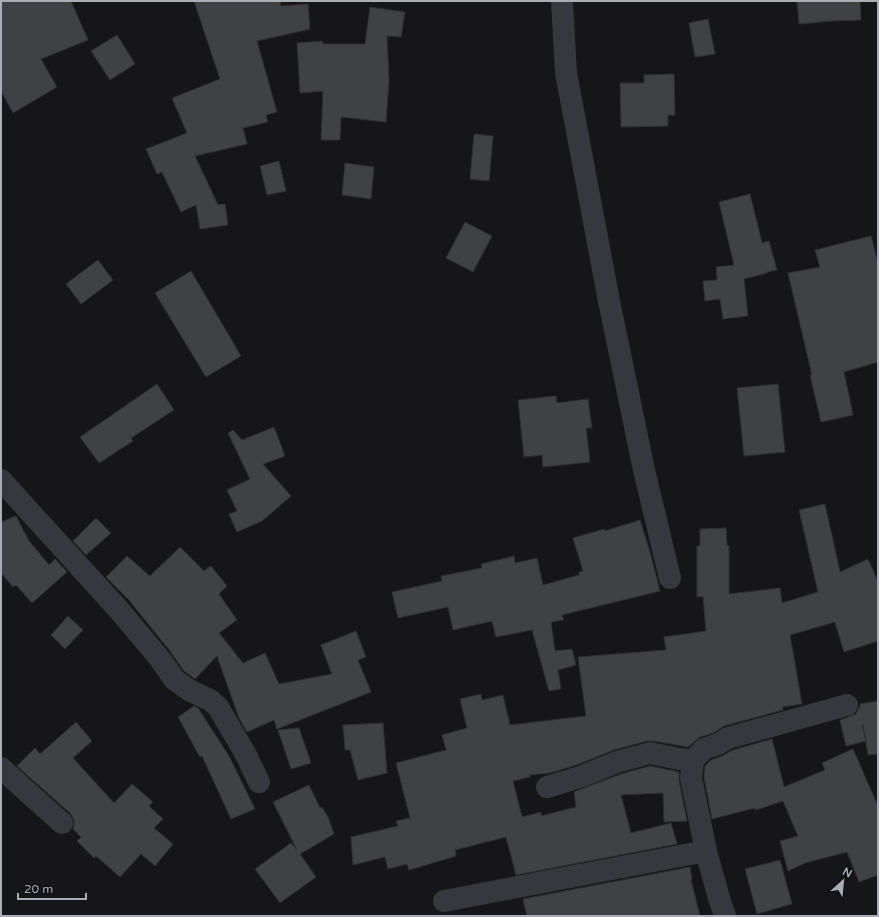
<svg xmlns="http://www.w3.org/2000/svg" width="879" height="917" font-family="'Varela Round',sans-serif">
<rect width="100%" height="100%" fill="#161618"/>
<path fill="#404145" stroke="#303034" d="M1,1H71L88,40L41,59L57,87L13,113L1,91Z
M194,1H280L281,6L308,4L310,29L257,41L277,112L266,115L268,122L243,128L247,144L195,156L218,205L225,204L228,225L200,229L196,205L181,212L162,172L157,174L146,149L187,133L172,98L220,79Z
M797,1H860L861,20L832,21L799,24Z
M370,7L405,12L401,37L387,36L389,81L386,122L341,117L340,140H321L323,91L300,93L297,43L322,41L323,44H365Z
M708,19L715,54L695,57L689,23Z
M117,35L135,64L110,80L91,51Z
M674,74L675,115H668V126L621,127L620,83H644V75Z
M474,134L493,136L489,181L470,179Z
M279,161L286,191L267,195L260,166Z
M345,163L374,167L371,199L342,195Z
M750,194L762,243L769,241L777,270L767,272V273L744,279L748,316L723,319L720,299L705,301L703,281L717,280L716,267L734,265L719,202Z
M465,222L492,236L473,272L446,258Z
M871,236L878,263V362L844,372L853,415L821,422L810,375H812L788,273L820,267L815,250Z
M98,260L113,280L81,304L66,284Z
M191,271L241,356L206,377L155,293Z
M157,384L174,410L131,438L133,441L99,463L80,437Z
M778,384L785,452L744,456L737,388Z
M556,396L557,403L588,399L592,428H586L590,462L543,467L542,455L524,457L518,400Z
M274,427L285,456L263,464L291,496L262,521L237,532L229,514L237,511L227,490L250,479L228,433L233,430L242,440Z
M825,504L840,572L868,559L878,581V641L844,652L835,622L790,635L802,704L782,707L783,710L724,726L713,733L700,737L688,747L653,741H647L614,750L576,765L550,773L529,775L530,777L513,781L522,817L541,812V816L576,807L574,792L621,774L650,766L679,772V781L687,821L664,822L663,793L621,795L631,833L671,823L677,844L516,875L506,837L455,850L456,856L409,870L407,864L388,869L385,857L353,865L351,837L398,826L396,821L410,818L396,763L446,750L442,735L467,728L460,699L481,694L482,700L503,695L510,725L586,716L578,657L666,650L664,637L706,631L703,596L697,597V546H700V529L726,528L727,546H729V594L780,588L782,603L818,592L799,510Z
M16,516L29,541L49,565L55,559L67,572L32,603L16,585L13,587L1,573V522Z
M96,518L111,533L86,555L73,541Z
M640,520L650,552L660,591L562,615L564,620L551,622L555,651L572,649L576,665L558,670L561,689L549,691L532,630L496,637L492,621L453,630L448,607L398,618L392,592L442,581L441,576L482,568L481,564L514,556L515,563L537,558L543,585L579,575V572L583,571L573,538L604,529L605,531Z
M180,547L204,571L211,566L227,586L219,594L237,620L219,633L243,663L265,653L279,684L332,674L321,645L356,631L366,657L358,660L371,692L277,729L274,720L247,732L239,718L217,656L195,679L184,671L170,651L129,600L106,577L127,556L150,576Z
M68,616L83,630L65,649L51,635Z
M878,701V754L868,755L863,725H862L866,741L846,746L840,720L856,714L860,706V704Z
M194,706L198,708L229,756L255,809L231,819L202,756L200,757L178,717Z
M76,722L92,741L73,758L114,803L132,784L153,802L149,806L163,819L154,828L173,844L155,866L141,854L120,877L96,856L94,858L77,841L81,837L73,829L74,825V820L71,814L17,766L35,748L40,754Z
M383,723L387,773L358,780L350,750H345L343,725Z
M299,728L311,763L291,769L278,730Z
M772,739L784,787L825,770L822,763L853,749L878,806V875L859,882L847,852L805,863L788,871L780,841L798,836L783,801L756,810L755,808L712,819L704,777L705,766L711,760L722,756L733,750Z
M309,785L320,808L322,807L328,817L334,834L300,854L316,877L280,903L255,869L291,843L297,850L273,802Z
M780,860L792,904L757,914L745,869Z
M690,867L692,879L691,880L700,916H527L523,899Z"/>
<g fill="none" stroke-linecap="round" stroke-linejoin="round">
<path stroke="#37383d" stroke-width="22" d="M562,1L566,73L609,301L644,470L670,578
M1,480L119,610L160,659L175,680L189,690L210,700L218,707L245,753L259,782
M1,768L62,823
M547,787L580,777L617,762L650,753L679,759L693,760
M444,901L706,851
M725,916L719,898L706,851L691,778L693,760L704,749L718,744L728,738L847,705"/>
</g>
<rect width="879" height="917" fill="none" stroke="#a8adb8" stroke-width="4"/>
<g transform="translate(843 881) rotate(27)" stroke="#111113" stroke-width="3" paint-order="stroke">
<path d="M0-3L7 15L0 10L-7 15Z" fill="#a8adb8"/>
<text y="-6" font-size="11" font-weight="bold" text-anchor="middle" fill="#a8adb8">N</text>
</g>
<path d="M18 893v6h68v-6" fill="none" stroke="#a8adb8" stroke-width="2"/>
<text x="24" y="893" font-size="12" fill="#a8adb8" stroke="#111113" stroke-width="3" paint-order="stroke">20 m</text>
</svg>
